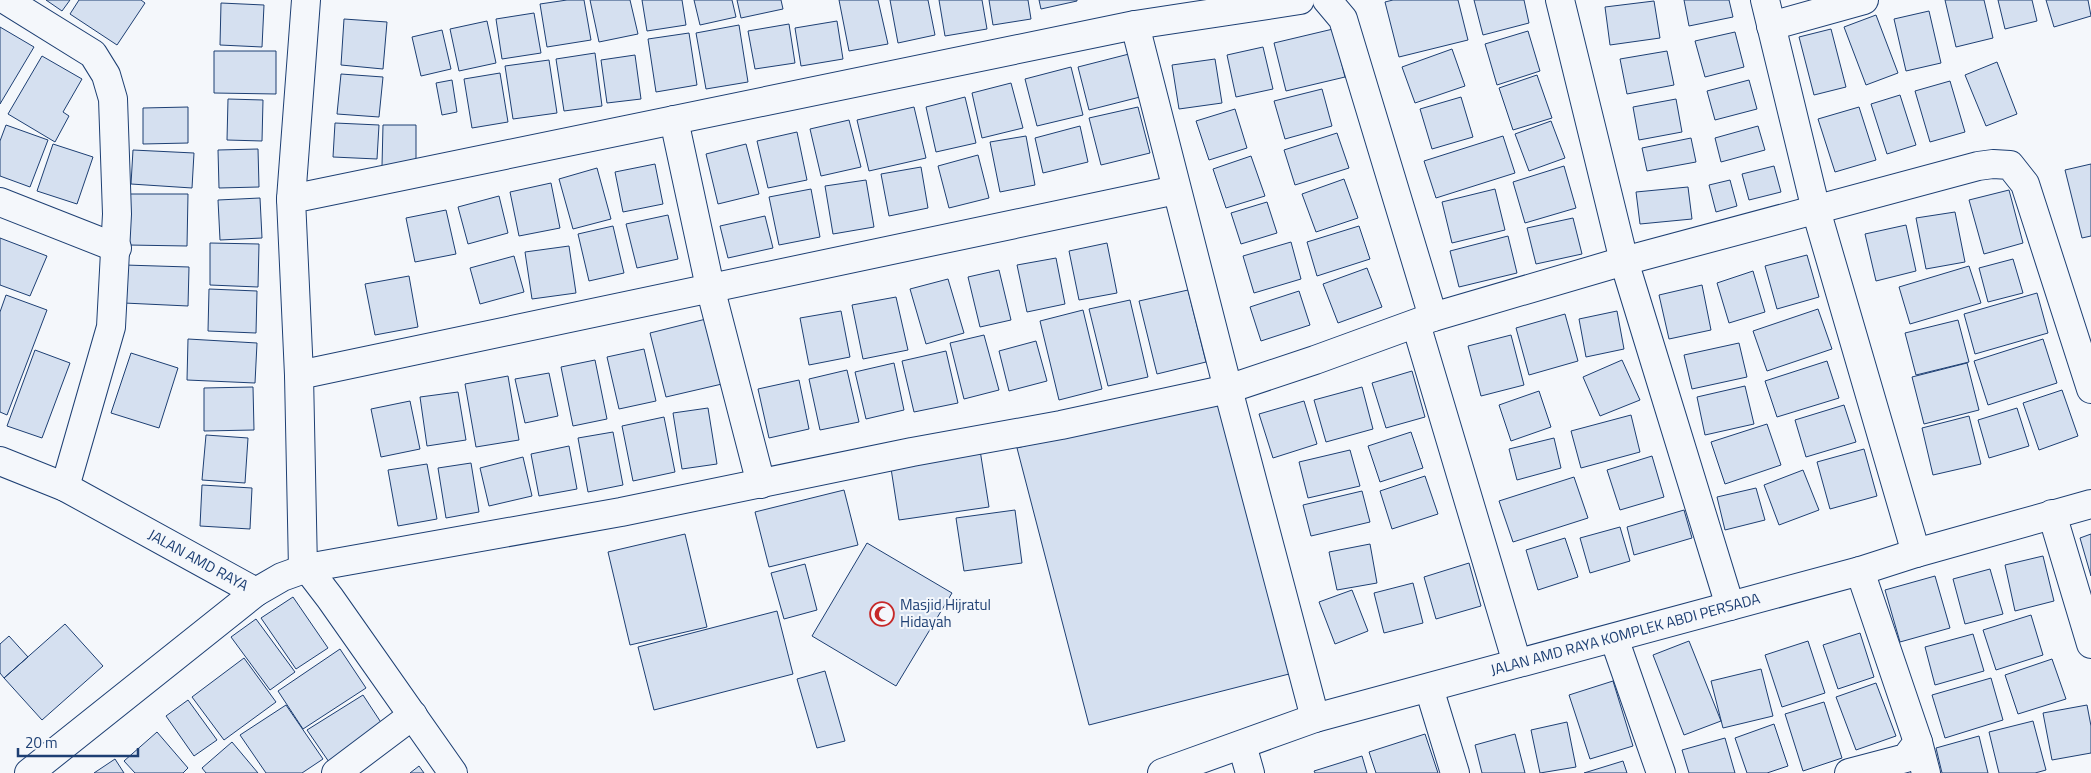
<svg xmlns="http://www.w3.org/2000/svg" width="2091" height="773" font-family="'Titillium Web',sans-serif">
<rect width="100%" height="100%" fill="#f4f7fb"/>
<path fill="#d5e0f0" stroke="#1d3f73" d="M46,0H70L62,11Z
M79,0H141L145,3L117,45L70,14Z
M567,0H584L591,40L547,47L540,4Z
M590,0H630L638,34L599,42Z
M642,0H682L686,25L647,31Z
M694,0H732L736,17L700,25Z
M737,0H781L783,9L741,18Z
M839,0H878L888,44L849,51Z
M890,0H928L935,35L898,43Z
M939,0H982L987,29L945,36Z
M989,0H1028L1031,19L993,25Z
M1039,0H1077V1L1041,9Z
M1393,0H1458L1468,40L1399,57L1385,2Z
M1474,0H1524L1529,23L1483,35Z
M1684,0H1729L1733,17L1689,26Z
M1945,0H1984L1993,38L1956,47Z
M1998,0H2032L2037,21L2005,29Z
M2046,0H2088L2091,16L2054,27Z
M1654,1L1660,38L1610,45L1605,7Z
M221,3L264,5L262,47L220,45Z
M1929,11L1941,63L1906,71L1894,19Z
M534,13L541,53L502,59L496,19Z
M1876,15L1898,73L1866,85L1844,27Z
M344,19L387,22L383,69L341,65Z
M487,21L496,63L459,71L450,29Z
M837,21L843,59L801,66L795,28Z
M789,24L795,63L755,69L748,31Z
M739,25L748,82L706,89L696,33Z
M0,27L34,47L0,104Z
M1333,29L1345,77L1286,91L1274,43Z
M1831,29L1846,87L1814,95L1799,37Z
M442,30L451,69L421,76L412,37Z
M1528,31L1540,71L1497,85L1485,44Z
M1735,32L1744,67L1705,77L1695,41Z
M689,33L697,85L656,92L648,39Z
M1263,47L1273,89L1236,97L1227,55Z
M1452,49L1465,86L1415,103L1402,67Z
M214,51H276V94L214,93Z
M1667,51L1674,85L1627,94L1620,59Z
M595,53L602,106L564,111L556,59Z
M1129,54L1140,97L1089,110L1078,67Z
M635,55L641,99L607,103L601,60Z
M42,56L82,79L63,112L69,116L55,142L8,114Z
M1215,59L1222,103L1179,109L1172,65Z
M549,60L557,113L513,119L505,66Z
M1997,62L2017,114L1986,126L1965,75Z
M1071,67L1083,115L1037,126L1025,79Z
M500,73L508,122L472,128L464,79Z
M341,74L383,77L379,117L337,114Z
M1537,75L1552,118L1513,130L1499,88Z
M452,80L457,112L442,115L436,83Z
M1749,80L1757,109L1715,120L1707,91Z
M1950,81L1965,132L1930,142L1915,91Z
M1011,83L1023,128L982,138L972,93Z
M1322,89L1332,126L1285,139L1274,101Z
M1900,95L1916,145L1887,154L1871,104Z
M965,97L976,143L936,152L926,107Z
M1461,97L1473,137L1432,149L1420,109Z
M228,99L263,100L262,141L227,140Z
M1676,99L1682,132L1639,140L1633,107Z
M188,107V143L143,144V108Z
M914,107L926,158L869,171L857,120Z
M1138,107L1150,153L1101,165L1089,118Z
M1859,107L1876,160L1835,172L1818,119Z
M1235,109L1247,148L1209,160L1196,121Z
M849,120L861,167L821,176L810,129Z
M1551,121L1565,158L1529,171L1515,134Z
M335,123L379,125L377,159L333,157Z
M6,125L48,140L30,187L0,176V141Z
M383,125H416V166H382Z
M1080,126L1088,162L1043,173L1035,138Z
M1758,126L1765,150L1721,162L1715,138Z
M797,132L807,180L768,188L757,141Z
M1337,133L1349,168L1295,185L1284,150Z
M1026,136L1035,185L1000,192L990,142Z
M1503,136L1515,173L1436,198L1424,161Z
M1691,138L1696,162L1647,171L1642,148Z
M53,144L93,157L77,204L37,191Z
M746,144L759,194L718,204L706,154Z
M258,149L259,187L219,188L218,150Z
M133,150L194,153L192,188L131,184Z
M978,155L989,198L949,208L938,166Z
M1251,156L1265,196L1226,208L1213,169Z
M655,164L663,204L623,212L615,172Z
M2091,164V236L2082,238L2065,170Z
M1564,166L1576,208L1525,223L1513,182Z
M1774,166L1781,192L1749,200L1742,174Z
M921,167L928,208L889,216L881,174Z
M597,168L611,219L573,229L559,179Z
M1344,179L1358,218L1316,232L1302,194Z
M866,180L874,227L833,234L825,186Z
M1730,180L1737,206L1716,212L1709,185Z
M551,183L560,228L519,236L510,192Z
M1688,187L1692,219L1640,224L1636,192Z
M811,189L820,237L779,245L769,197Z
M1495,189L1505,230L1452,243L1442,202Z
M2009,190L2023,243L1984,254L1969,200Z
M129,194H188L187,246L128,245Z
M499,196L508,233L468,244L458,207Z
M260,198L262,238L220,240L218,200Z
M1267,202L1277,233L1241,244L1231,213Z
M446,210L456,254L415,262L406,218Z
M1955,212L1965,262L1926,269L1916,218Z
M668,215L678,259L637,268L626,224Z
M765,216L773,248L728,258L720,226Z
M1573,218L1582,254L1536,264L1527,228Z
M1906,225L1916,271L1876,281L1865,234Z
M613,226L624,273L589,281L578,234Z
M1359,226L1370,259L1317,276L1307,242Z
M1508,236L1517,273L1459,287L1450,251Z
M0,238L47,256L30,296L0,285Z
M1291,242L1301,279L1254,293L1243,256Z
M210,243L259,244L258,287L210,285Z
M1107,243L1117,293L1079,300L1069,251Z
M569,246L576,293L532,299L525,252Z
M1807,255L1819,297L1777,309L1765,266Z
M514,256L524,292L480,304L470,268Z
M1056,258L1065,304L1027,312L1017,265Z
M2013,259L2023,293L1988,302L1979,268Z
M125,265L189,267L188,306L124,303Z
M1969,266L1981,303L1910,324L1899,287Z
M1367,268L1382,307L1338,323L1323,284Z
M999,270L1011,320L980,327L968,277Z
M1753,271L1765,312L1729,323L1717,283Z
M409,276L418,327L375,335L365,284Z
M948,279L964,333L926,344L910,289Z
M1702,285L1711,330L1669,339L1659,295Z
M209,289L257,291L256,333L208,331Z
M1188,290L1206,362L1157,374L1139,301Z
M1299,291L1310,325L1261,341L1250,307Z
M2037,293L2048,333L1975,354L1964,314Z
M6,295L47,310L7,415L0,412V312Z
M896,297L908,350L863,359L852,305Z
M1130,300L1148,377L1108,386L1089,309Z
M1818,309L1832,349L1767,371L1753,331Z
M1083,310L1102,389L1059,400L1040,321Z
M841,311L850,357L809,365L800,318Z
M1617,311L1624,349L1586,357L1579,319Z
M1565,314L1578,361L1529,375L1516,328Z
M706,319L722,384L666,397L650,333Z
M1958,320L1969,362L1916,375L1905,333Z
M984,335L999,390L964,399L950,343Z
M1511,335L1524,385L1481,396L1468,346Z
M188,339L257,343L255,383L187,380Z
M2043,339L2057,383L1988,405L1974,361Z
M1036,341L1047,381L1009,391L999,351Z
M1739,343L1747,377L1692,389L1684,355Z
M644,349L656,401L619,409L607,357Z
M35,350L70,363L42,438L7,426Z
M946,351L958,403L914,412L902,361Z
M131,353L178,368L159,428L111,413Z
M595,360L607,419L573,426L561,367Z
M1622,360L1640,400L1600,416L1583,377Z
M1827,361L1839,398L1777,417L1765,381Z
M894,363L904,410L866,419L855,372Z
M1967,363L1979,410L1924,424L1912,377Z
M847,370L859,422L820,430L809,379Z
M1412,371L1425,417L1386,428L1372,383Z
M549,373L558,416L525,423L515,379Z
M508,376L519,440L476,447L465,384Z
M799,380L809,429L769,438L758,389Z
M1745,386L1754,424L1705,435L1697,397Z
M253,387L254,430L204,431V388Z
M1362,387L1373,429L1326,442L1314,400Z
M2062,390L2078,436L2039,450L2023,403Z
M1539,391L1551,427L1511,441L1499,405Z
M458,392L466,440L427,446L420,397Z
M1220,395L1293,673L1089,725L1017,448Z
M410,401L420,449L381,457L371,409Z
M1304,401L1317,444L1273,458L1259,414Z
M1844,405L1856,442L1806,457L1795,420Z
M708,408L717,464L682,469L673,413Z
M2017,408L2029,446L1989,458L1978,420Z
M1631,415L1640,452L1581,468L1571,431Z
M1969,416L1981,464L1933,475L1922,428Z
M664,417L675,472L633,481L622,426Z
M1767,424L1781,465L1725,484L1711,442Z
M613,432L623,485L588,492L578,438Z
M1411,432L1423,468L1380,482L1368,446Z
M206,435L248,438L245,483L202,480Z
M1554,438L1561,468L1517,480L1509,449Z
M569,446L577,489L539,496L531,454Z
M1864,449L1877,496L1830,509L1817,462Z
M980,450L989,507L899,520L890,462Z
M1350,450L1360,486L1308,498L1299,462Z
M1652,456L1664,497L1620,510L1607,470Z
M523,457L532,496L489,506L480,468Z
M471,463L479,512L446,518L438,468Z
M427,464L437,519L398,526L388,470Z
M1803,470L1819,510L1779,525L1764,485Z
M1425,476L1438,514L1392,529L1380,491Z
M1574,477L1588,518L1513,542L1499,501Z
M202,485L252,488L250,529L200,526Z
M1756,488L1765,520L1725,530L1717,497Z
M844,490L858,545L769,567L755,512Z
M1362,491L1370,522L1311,536L1303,505Z
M1015,510L1022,563L964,571L956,518Z
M1684,510L1692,538L1634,555L1627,527Z
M1620,527L1630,561L1590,573L1580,538Z
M685,534L707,627L630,645L608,552Z
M2091,534V576L2080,538Z
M1565,538L1578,577L1538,590L1526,550Z
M867,543L952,593L896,686L812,636Z
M1370,544L1377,583L1337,590L1329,552Z
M2043,556L2054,601L2015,611L2005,565Z
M1469,563L1481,606L1436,619L1424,577Z
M805,564L817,610L784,619L771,573Z
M1990,569L2003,614L1965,624L1953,579Z
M1935,576L1950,628L1900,642L1885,590Z
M1413,583L1423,623L1384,633L1374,593Z
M1352,590L1368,631L1335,644L1319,602Z
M293,597L328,648L296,669L261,618Z
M777,611L793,674L654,710L638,647Z
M2031,615L2043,655L1996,670L1983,630Z
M256,619L295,672L270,690L231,637Z
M65,624L103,666L42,720L4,678Z
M1860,633L1874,677L1838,689L1823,645Z
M1973,634L1984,671L1935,685L1925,647Z
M9,636L28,657L4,678L0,673V644Z
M1689,641L1721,721L1684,735L1653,655Z
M1808,641L1825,693L1782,707L1765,655Z
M340,649L366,688L303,729L278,691Z
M244,658L276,702L224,740L192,697Z
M2052,659L2066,699L2018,714L2005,675Z
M1761,669L1773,716L1723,728L1711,681Z
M825,671L845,741L817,748L797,679Z
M1991,678L2003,720L1945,738L1932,695Z
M1613,681L1633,746L1590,759L1569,695Z
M1876,683L1896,736L1856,750L1836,697Z
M363,695L384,727L329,762L307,730Z
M188,700L217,740L194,756L166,716Z
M1824,702L1842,758L1803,771L1785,714Z
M286,705L323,759L302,773H266L240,735Z
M2087,705L2091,726V753L2052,760L2043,713Z
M2033,721L2046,770L2035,773H1999L1989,732Z
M1567,722L1576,767L1540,773L1531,730Z
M1774,724L1788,766L1767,773H1747L1735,738Z
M157,732L188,768L183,773H135L124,761Z
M1425,734L1438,773H1376L1369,752Z
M1515,734L1525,773H1482L1475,745Z
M1979,736L1988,773H1942L1936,748Z
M1725,738L1735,773H1689L1682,750Z
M232,742L258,773H206L202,768Z
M1362,756L1367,773H1315L1314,771Z
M115,759L124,773H94Z
M1623,761L1627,773H1584Z
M419,766L424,773H410Z"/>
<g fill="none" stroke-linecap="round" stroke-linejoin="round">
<g stroke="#1d3f73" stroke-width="30">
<g id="street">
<path d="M6,0L93,54L106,75L113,99L117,214L111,327L65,487"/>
<path d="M1327,0L1343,19L1433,317"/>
<path d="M1560,0L1624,261L1730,606"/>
<path d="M1765,0L1816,210L1916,553"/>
<path d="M1135,25L1300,0"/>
<path d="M1771,26L1864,0"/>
<path d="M674,120L710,287L761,484"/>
<path d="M291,199L306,0"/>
<path d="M0,202L117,248"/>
<path d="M1416,324L1517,663"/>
<path d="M299,375L291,199L1135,25L1228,389L1315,718"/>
<path id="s1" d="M0,461L65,487L256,592"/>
<path d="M2052,514L2091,644"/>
<path d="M307,568L330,598L453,773"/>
<path d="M303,569L299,375L1176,190"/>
<path d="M1614,638L1661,773"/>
<path d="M1429,688L1455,773"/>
<path d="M1918,742L1926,773"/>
<path d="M1242,745L1250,773"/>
<path d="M29,773L256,592L282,577L307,568L621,512L912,452L1061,425L1228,389L1315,360L1433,317L1624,261L1978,166L1993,164L2010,165L2025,184L2091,389"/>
<path d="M336,773L413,715"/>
<path id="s2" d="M1162,773L1315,718L1860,571L1916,553L2091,504"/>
<path d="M1849,773L1906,758L1918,742L1860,571"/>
</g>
</g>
<use href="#street" stroke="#f4f7fb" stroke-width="28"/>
</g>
<defs>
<g id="mosque-ring" transform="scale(1.25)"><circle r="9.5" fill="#f4f7fb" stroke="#c62828" stroke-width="1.5"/><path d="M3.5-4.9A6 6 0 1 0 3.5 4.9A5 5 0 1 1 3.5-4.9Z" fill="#c62828"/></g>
</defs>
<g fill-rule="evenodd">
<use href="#mosque-ring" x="882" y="614"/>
</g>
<g text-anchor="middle" stroke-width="4" stroke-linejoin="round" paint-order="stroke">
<g font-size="15" fill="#1d3f73" stroke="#f4f7fb">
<text dy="5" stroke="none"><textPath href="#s1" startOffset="222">JALAN AMD RAYA</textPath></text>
<text dy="5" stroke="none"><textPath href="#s2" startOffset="484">JALAN AMD RAYA KOMPLEK ABDI PERSADA</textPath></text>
</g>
<g font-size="15" fill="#1d3f73" stroke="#f4f7fb" text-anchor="start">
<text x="900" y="610">Masjid Hijratul<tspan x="900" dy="17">Hidayah</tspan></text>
</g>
</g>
<path d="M18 748v8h120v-8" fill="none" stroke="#1d3f73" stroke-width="2.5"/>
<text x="25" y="748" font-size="15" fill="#1d3f73" stroke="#f4f7fb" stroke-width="4" paint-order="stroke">20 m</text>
</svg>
